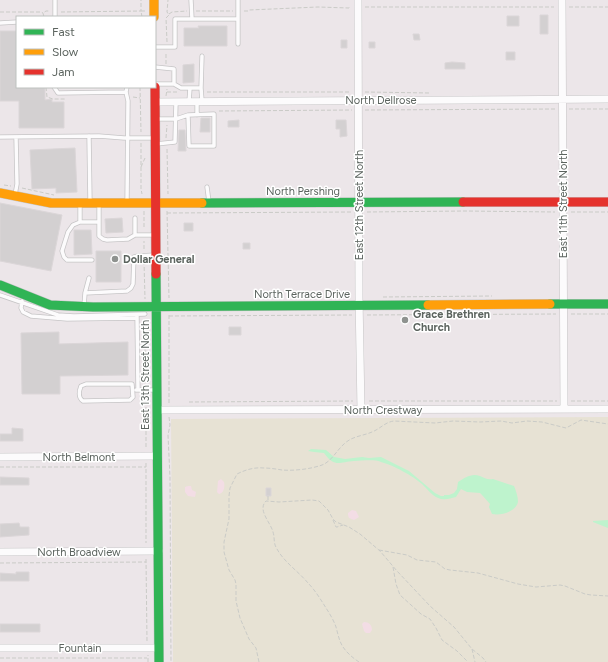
<svg xmlns="http://www.w3.org/2000/svg" width="608" height="662" font-family="Figtree,sans-serif">
<rect width="100%" height="100%" fill="#ece6e9"/>
<path fill="#e7e2d4" d="M608,417V662H173L171,419Z"/>
<path fill="#f3dde5" d="M221,479L224,482C225,487 224,493 219,494L217,492L218,481Z
M188,486H191L192,490L196,492L195,497L188,496L185,492V487Z
M352,510L356,511L359,517L354,520L349,518L348,515V513Z
M364,622C369,622 372,625 372,630L370,633H366L364,631L362,624Z"/>
<path fill="#bef3cd" d="M311,449L326,450L334,457L345,459L362,457L369,458L381,457L409,471L435,493L441,496H444V495H449L454,493L457,489L458,482C465,478 471,473 480,476C485,478 487,480 493,479L514,486C516,491 518,496 518,502C516,512 500,516 492,514L489,507L490,504L482,495L480,493L467,492L461,489L456,497C450,498 448,500 441,499C433,497 428,490 422,484C413,476 393,465 381,462C374,459 362,461 354,461C339,462 335,468 324,453L314,452L308,451Z
M608,520V528L593,522V521Z"/>
<path fill="#d3d0d1" stroke="#dbd6d8" d="M540,15H548V34H540Z
M507,16H519V26H507Z
M198,26H227V46H184V28H199Z
M0,31H17V87H45V100L52,99V102H64V128H19V101H0Z
M413,34H419L420,40H414Z
M341,40H347V48H341Z
M369,42H375V48H369Z
M506,52H515V60H506Z
M452,62L465,63V69H445V63Z
M194,64V82L183,83V65Z
M201,118H210V132H200Z
M239,120V127H228V121Z
M336,120H346L347,136L340,137V129H336Z
M179,130H185L186,151H178Z
M75,148L77,192L56,193V188L32,189L30,150Z
M0,203L62,215L51,271L0,261Z
M122,218L123,232L106,233L105,219Z
M184,223H193V231H184Z
M74,230H91L92,254L74,255Z
M243,243H250V249H243Z
M96,251H121V282H96Z
M229,327H241V335H229Z
M59,332V344L128,342V375L60,376V394H22L21,333Z
M12,428L23,429V441H0V434H12Z
M0,477L29,478V485H0Z
M266,488H271V496H266Z
M19,523L20,527H29V535L0,537V524Z
M16,572H29V581H0V573L16,574Z
M0,624H40V632H0Z"/>
<g fill="none" stroke-linecap="round" stroke-linejoin="round">
<g stroke="#c6c5c6" stroke-width="5">
<path id="lane" d="M55,17V0
M192,19H238V0
M238,19V44
M0,23L17,22
M155,47H175V19H192L191,0
M155,67L174,69V84H155
M174,84L181,88H190L189,102
M54,87L58,93L126,92L127,87
M190,88H201L202,101
M201,88L202,56
M126,92L128,101L127,202
M197,102V115
M156,119H176L188,115L189,146H214V114L188,115
M89,136L90,202
M0,137L99,136L124,138H154
M156,144L175,142L176,102
M207,187L209,202
M15,195L17,184L16,137
M99,203V236L103,239L107,240L128,239L135,235
M80,204V222H99
M135,218V235H155
M80,222L73,225L68,232L62,251L64,257L67,260H92
M85,293L89,278
M0,295L58,315L74,316L145,314
M22,301L21,308L23,312L31,316L67,319L137,318
M84,306L85,293L127,291L131,288L133,284L134,257L138,256L155,255
M137,316L138,390
M86,384H132L133,397L130,400L83,401C78,398 79,391 81,386Z
M136,390H156"/>
</g>
<g stroke="#c6c5c6" stroke-width="8">
<path id="street" d="M358,0L359,297L361,410
M562,0L564,409
M155,102L608,99
M158,410L608,409
M0,457L158,456
M0,552L159,551
M0,648H159"/>
</g>
<g stroke="#c6c5c6" stroke-width="10">
<path id="fast" d="M202,203L463,202
M156,274L159,662
M0,285L50,305L93,307L428,305
M550,304H608"/>
</g>
<g stroke="#c6c5c6" stroke-width="10">
<path id="slow" d="M154,0V17
M0,193L51,203H202
M428,305L550,304"/>
</g>
<g stroke="#c6c5c6" stroke-width="10">
<path id="jam" d="M155,87L156,274
M463,202H608"/>
</g>
<path stroke="#cacbc7" stroke-width="1" stroke-dasharray="4 2" stroke-linecap="butt" d="M365,7H554
M569,7H608
M196,11H233
M244,11H248L249,10L318,7L349,8L350,7
M0,12H41L43,13
M61,12L141,11V0
M169,14L172,12L187,11
M44,17L43,13L46,11H50
M142,17L141,11H145
M167,42L166,18L169,15L167,12L168,0
M166,64V53
M46,87L47,97L53,99H66
M140,87L141,132
M167,92H177
M207,92H351
M365,92L429,93
M166,96L167,89
M133,97L140,98
M569,109H608
M365,110L556,109
M219,111L352,110
M166,138L167,125
M141,143V189L142,194
M167,149L168,194
M141,167L145,158
M4,185L11,186
M22,188L54,195
M144,211V229
M167,211L169,298
M367,212L465,211L555,212
M571,212H608
M167,213L351,212
M144,249V241
M144,261L145,299
M383,297L492,296
M571,314H608
M169,315V404
M367,315L556,314
M169,316L352,315
M145,319V385
M146,395V449
M369,401H557
M571,401H608
M189,402L353,401
M169,417L170,425L168,435L170,477L171,662
M146,463V543
M0,467H146
M268,496V501
M333,520L336,527H337L343,525
M379,550L407,555L417,560L436,562L445,569L450,570L478,573L518,584L536,587L560,585L565,586L585,594L591,595L608,596
M146,559L147,641
M0,563L146,562
M393,567L396,584L400,595L421,614L430,619L436,628L442,640L457,651L468,662
M472,649L475,662
M0,658H147
M148,662V655
M259,662L256,648L249,639L240,618L236,601V584L235,580L229,570L224,552V542L229,519V496L230,488L237,474C245,470 254,467 264,468C270,468 276,469 282,470C294,471 311,469 322,465C331,462 337,450 344,444C352,436 363,436 372,432C380,429 385,422 394,421L435,423L453,421L480,422L501,421L512,423L527,421L542,422L566,428L581,420L608,424
M359,662C353,658 347,653 343,647C339,641 338,634 336,627C334,621 330,614 326,608C321,600 315,590 308,583C299,572 284,562 277,549C273,543 275,538 273,532C271,523 257,510 266,501L279,502L312,500L319,501L328,510L333,519L336,522L349,527L360,534L380,551L397,571L430,606L454,627L472,649L483,658L486,662"/>
<use href="#lane" stroke="#fcfbfc" stroke-width="3.5"/>
<use href="#street" stroke="#fcfbfc" stroke-width="7"/>
<use href="#fast" stroke="#30b455" stroke-width="9"/>
<use href="#slow" stroke="#ff9f0a" stroke-width="9"/>
<use href="#jam" stroke="#e5322d" stroke-width="9"/>
</g>
<g fill="#8e928f" stroke="#fff" stroke-width="1.5">
<circle cx="115" cy="259" r="4"/>
<circle cx="405" cy="320" r="4"/>
</g>
<g text-anchor="middle" stroke-width="3" stroke-linejoin="round" paint-order="stroke">
<g font-size="11" fill="#5c645f" stroke="#fff">
<text x="381" y="104">North Dellrose</text>
<text x="303" y="195">North Pershing</text>
<text transform="translate(563 204) rotate(-90)" y="4">East 11th Street North</text>
<text transform="translate(359 205) rotate(-90)" y="4">East 12th Street North</text>
<text x="302" y="298">North Terrace Drive</text>
<text transform="translate(145 375) rotate(-90)" y="4">East 13th Street North</text>
<text x="383" y="414">North Crestway</text>
<text x="79" y="461">North Belmont</text>
<text x="79" y="556">North Broadview</text>
<text x="80" y="652">Fountain</text>
</g>
<g font-size="11" font-weight="bold" fill="#5c645f" stroke="#fff" text-anchor="start">
<text x="123" y="263">Dollar General</text>
<text x="413" y="318">Grace Brethren<tspan x="413" dy="13">Church</tspan></text>
</g>
</g>
<rect x="16" y="16" width="140" height="72" fill="#ffffff" stroke="#bec1bf"/>
<rect x="24" y="29" width="20" height="6" fill="#30b455" stroke="#bec1bf"/>
<text x="52" y="36" font-size="12" fill="#5c645f">Fast</text>
<rect x="24" y="49" width="20" height="6" fill="#ff9f0a" stroke="#bec1bf"/>
<text x="52" y="56" font-size="12" fill="#5c645f">Slow</text>
<rect x="24" y="69" width="20" height="6" fill="#e5322d" stroke="#bec1bf"/>
<text x="52" y="76" font-size="12" fill="#5c645f">Jam</text>
</svg>
